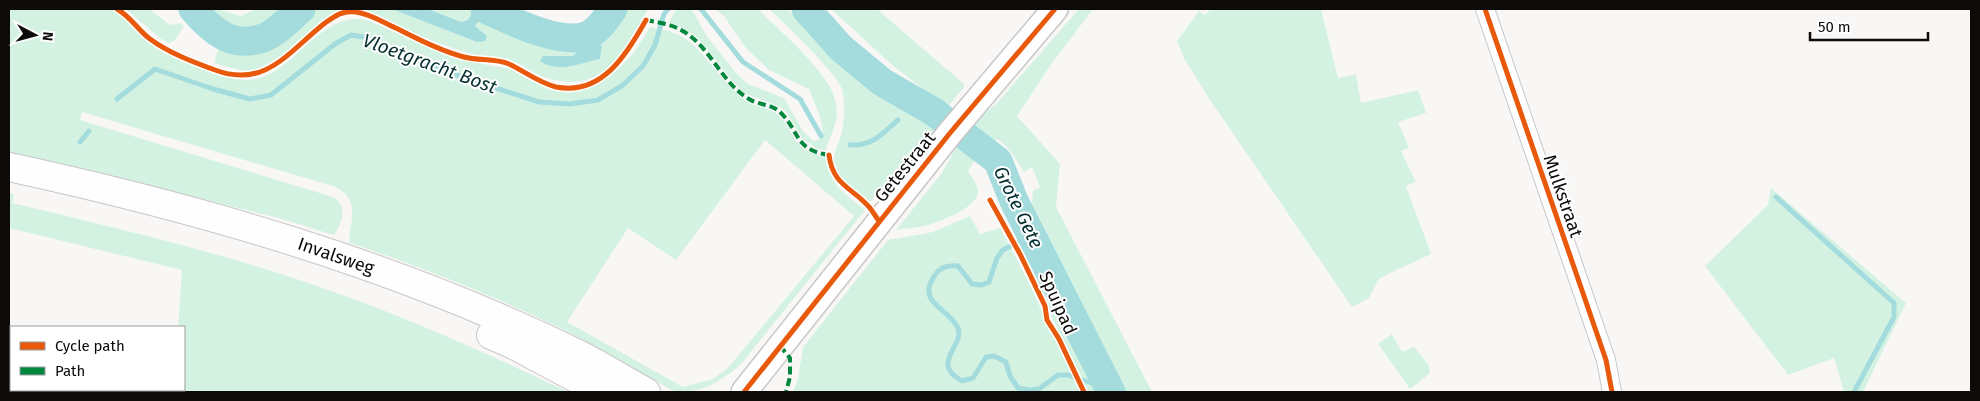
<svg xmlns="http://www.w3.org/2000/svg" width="1980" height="401" font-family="'Fira Sans',sans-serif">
<rect width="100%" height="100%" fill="#f9f7f6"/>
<path fill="#d4f2e2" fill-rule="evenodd" d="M9,9H111C127,18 137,32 152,43C170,57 221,79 244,80C291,83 316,10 367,20L451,57L472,62L510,69L530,80L550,88L583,90L600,82L615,72L633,54L650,27C695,33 700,55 728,84C734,90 740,98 748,102C757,108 771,107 779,116C799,137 790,149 825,157C831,187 843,192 865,210L741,364C722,381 700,395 673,391C636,370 599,347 560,328C492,295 422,267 350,243L349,240C351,217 360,201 336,187L82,112L80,120L333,197C348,206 343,222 334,235L330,234L286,220L20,154L19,161L9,159ZM765,140L854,216L728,368L713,379L683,387L567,322L628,228L676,260Z
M126,9H149L170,25L181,23L184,26L175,40L169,43L161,39Z
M202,9H216L241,16L256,9H290C269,42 224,37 202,9Z
M314,9H341C313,20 277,71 248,71C237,70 225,66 214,63L220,45C227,46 235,48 243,48C271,47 291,22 314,9Z
M352,9H392L477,42L484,32L478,30L475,26L479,20L490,21L532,38L577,45L578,51L573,56H543L541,61C559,74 581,63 600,59L602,46L591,47L589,43L591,40C605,36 619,22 626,9H648C624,53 603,97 544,77C532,73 522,64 510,60C499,55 485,57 473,54C464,52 455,49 447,46C415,35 385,19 352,9Z
M428,9H470L472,13L468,20L461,22Z
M679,9L692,10L707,36L735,72L748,84L784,98L803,131L813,141L821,139C826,123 814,104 809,89L769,70L745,47L724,16L715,9H758C779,30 821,66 832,91C835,98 837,106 837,114C836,127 829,138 826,150L817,149L802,138L786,112L780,107L744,93L734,83L698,38L680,27L669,22L675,11Z
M769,9H787L858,78L861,74L903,107L918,109L927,113L936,121L935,129L930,136L914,151L870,202C860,194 842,184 836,171C830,156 839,145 842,131C845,117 845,102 842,89C837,73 784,23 769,9Z
M831,9H877L964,84V87L947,108L891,64Z
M1079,9H1093L1050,66L1017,116L1060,164L1056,207L1152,392H1125L1069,280L1033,216L1031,212L1033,191L1040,187L1032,167L1024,172C1016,160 1010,147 997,139L992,145L976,132L978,129L974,125L983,114L997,103Z
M1211,9H1321L1338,78L1356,74L1361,103L1418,90L1426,113L1398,122L1409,148L1401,151L1416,182L1406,186L1431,254L1384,276L1378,280L1369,298L1352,307L1208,97L1184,58L1177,41L1199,11L1205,15Z
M958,145L962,148L965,145L978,155L968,171C972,178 978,184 978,192C977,207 944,220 931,224C920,228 907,228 896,230L941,174Z
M1771,188L1906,303L1863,392H1844L1834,358L1788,375L1705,266L1768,205Z
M9,193L14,194L12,203C120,229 229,254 334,292C414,320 491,355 568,392H161L162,390H184V327H178L182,270L9,228Z
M970,216L980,234L1000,228L1026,277L1080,392H793L798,379L803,347L888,240L933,232Z
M1019,222L1085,352L1101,392H1087C1059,338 1037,281 1011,226Z
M1392,334L1402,352L1414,347L1428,364L1430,371L1428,375L1410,389L1378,344Z"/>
<path fill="#a4dcde" d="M392,9H428L461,22L468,20L472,13L479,20L475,26L487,36L485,41L477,42Z
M591,40L589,43L591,47L602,45L600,59C580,63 559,74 540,61L543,56H573L578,51L577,45Z"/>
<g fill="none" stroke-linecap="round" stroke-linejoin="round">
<path stroke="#a4dcde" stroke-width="5" d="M701,9L743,62L800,99L821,136
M117,99L155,69L213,89L250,99L271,95L335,44L351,35L364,37L444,71L539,102L570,104L598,100L623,85L643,66L655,45L664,14L668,9
M907,108L911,99
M80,142L89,131
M850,145C873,146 882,134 898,120
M979,147L985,139
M1776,197L1894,303V317L1854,392
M1032,235L1003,250L997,258L989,282L982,285L972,284L958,266C949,265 940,267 935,275C915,303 949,308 958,328C965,346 929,363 962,381L973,378L986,357L994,356L1006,362L1010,376L1018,388L1030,390L1039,389L1058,375H1068L1109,389"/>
<path stroke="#a4dcde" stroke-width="29" d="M193,9C212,31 232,49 263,38C277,33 290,18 301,9
M485,9C510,20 558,45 586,36C597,32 606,19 613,9
M806,9L841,48L882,82L934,112L998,161L1014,201L1111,392"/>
<g stroke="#c8c6c6" stroke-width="20">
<path id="street" d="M1485,9L1606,360L1612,392"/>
</g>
<g stroke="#c8c6c6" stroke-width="28">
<path id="secondary" d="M744,392L950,133L1055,9"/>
</g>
<g stroke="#c8c6c6" stroke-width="30">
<path id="primary" d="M9,167C203,209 395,265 574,352C599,364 622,379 646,392
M491,335L514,345L602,392"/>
</g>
<use href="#street" stroke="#fefefe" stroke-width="18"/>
<use href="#secondary" stroke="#fefefe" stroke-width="25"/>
<use href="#primary" stroke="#fefefe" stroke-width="28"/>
<path stroke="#00873e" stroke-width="4" stroke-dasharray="8 4" stroke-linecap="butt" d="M646,20C656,22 670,24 679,29C710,44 720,82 749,99C758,105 772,104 780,112C800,131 794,150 829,155
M780,346L790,358V377L786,392"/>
<g stroke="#fff" stroke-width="8">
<path id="cycleway" d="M117,9C131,17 138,30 150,39C169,53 193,62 215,70C266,89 289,51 325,23C335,16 343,10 356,12C371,14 384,23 398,29C419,40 441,51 464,57C478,61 495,58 509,64C524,71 539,83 556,87C602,96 627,54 646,20
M1485,9L1606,360L1612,392
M829,155C833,186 852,187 870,208C873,212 876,217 879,221
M990,200L1020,254L1045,306L1047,320L1059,339L1084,392
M744,392L950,133L1055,9"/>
</g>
<use href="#cycleway" stroke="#e8590c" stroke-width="5"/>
</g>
<g text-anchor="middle" stroke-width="4" stroke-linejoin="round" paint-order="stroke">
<g font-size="18" fill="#0c0b0a" stroke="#fff">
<text transform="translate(905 167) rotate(-51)" y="6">Getestraat</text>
<text transform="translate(1563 196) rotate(71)" y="6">Mulkstraat</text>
<text transform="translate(336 256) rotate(19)" y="6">Invalsweg</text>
<text transform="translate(1058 303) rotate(66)" y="6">Spuipad</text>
</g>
<g font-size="19" font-style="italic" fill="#063031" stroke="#fff">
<text transform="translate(430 63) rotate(20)" y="7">Vloetgracht Bost</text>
<text transform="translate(1019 207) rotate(64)" y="7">Grote Gete</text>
</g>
</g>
<rect width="1980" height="401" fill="none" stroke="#0c0b0a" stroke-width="20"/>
<rect x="10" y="326" width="175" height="65" fill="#ffffff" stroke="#9e9d9d"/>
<rect x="20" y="342" width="25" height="8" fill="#e8590c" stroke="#9e9d9d"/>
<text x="55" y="351" font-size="15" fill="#0c0b0a">Cycle path</text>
<rect x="20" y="367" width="25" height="8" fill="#00873e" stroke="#9e9d9d"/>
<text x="55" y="376" font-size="15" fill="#0c0b0a">Path</text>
<g transform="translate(35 35) rotate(96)" stroke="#ffffff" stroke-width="4" paint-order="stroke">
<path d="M0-4L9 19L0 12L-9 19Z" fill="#0c0b0a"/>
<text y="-8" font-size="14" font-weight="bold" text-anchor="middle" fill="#0c0b0a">N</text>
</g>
<path d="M1810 32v8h118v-8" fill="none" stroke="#0c0b0a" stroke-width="2.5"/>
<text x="1818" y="32" font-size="15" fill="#0c0b0a" stroke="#ffffff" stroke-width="4" paint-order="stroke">50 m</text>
</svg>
